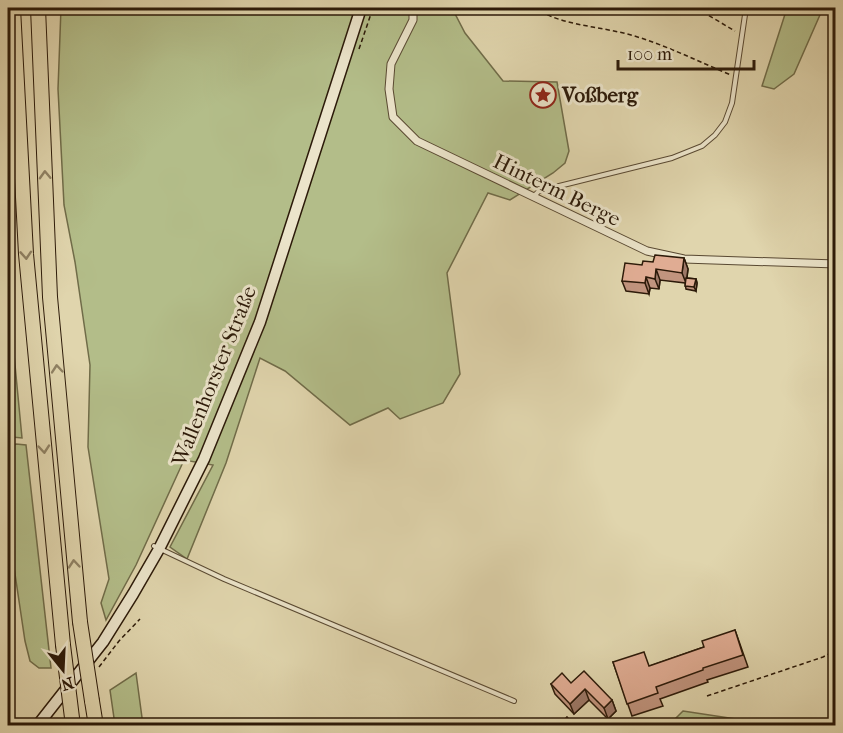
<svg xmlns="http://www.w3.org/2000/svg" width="843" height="733" font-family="'IM FELL French Canon',serif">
<rect width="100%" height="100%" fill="#e0d5ad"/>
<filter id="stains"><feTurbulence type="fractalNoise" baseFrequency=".00333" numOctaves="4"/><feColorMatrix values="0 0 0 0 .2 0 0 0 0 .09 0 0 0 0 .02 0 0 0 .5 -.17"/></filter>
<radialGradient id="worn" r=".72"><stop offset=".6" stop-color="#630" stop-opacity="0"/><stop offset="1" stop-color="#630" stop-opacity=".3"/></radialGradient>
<path fill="#b3bd89" stroke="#706c49" stroke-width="1.5" d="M61,8H452L465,33L503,81L557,82L569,151L565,163L553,173L510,200L488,193L447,273L460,374L443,403L400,419L388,408L350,425L285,371L260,358L226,463L187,559L170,547L213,465L184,460L136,565L106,620L101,603L109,579L88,447L90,365L75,262L64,205L58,89Z
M787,8H823L794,74L774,89L762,86Z
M8,292L22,438L12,437L8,441Z
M16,444L26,445L51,668H39L30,661L25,641L8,527V448Z
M136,673L143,725H115L110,690Z
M683,711L775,725H669Z"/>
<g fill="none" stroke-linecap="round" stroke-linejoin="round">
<g stroke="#594932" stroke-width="6">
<path id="service" d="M534,196L539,191L672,158L702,146L715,135L725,122L732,103L746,8
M154,546L224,579L514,701"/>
</g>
<g stroke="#594932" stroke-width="9">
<path id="minor" d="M413,8V20L391,64L389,89L393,117L417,141L647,251L684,259L836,264"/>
</g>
<g stroke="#2c1a09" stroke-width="13">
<path id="secondary" d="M37,726L103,642L133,594L159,549L204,459L260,322L361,8"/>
</g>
<g stroke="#2c1a09" stroke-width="16">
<path id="motorway" d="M13,8L26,254L63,645
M38,8L50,297L80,622
M92,701L96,726"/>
</g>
<path stroke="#2c1a09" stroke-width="1.5" stroke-dasharray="4.5 3" stroke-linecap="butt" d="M534,8C563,26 599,26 631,35C666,45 697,61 731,75
M696,8L735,31
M359,49L373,8
M99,667L119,641L140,619
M707,696L823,657L836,650
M55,726L60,719"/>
<use href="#service" stroke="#ebe4ca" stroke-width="4"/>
<use href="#minor" stroke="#ebe4ca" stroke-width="7"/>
<use href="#secondary" stroke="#ebe4ca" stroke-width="10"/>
<use href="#motorway" stroke="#e0d5ad" stroke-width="14"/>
<g stroke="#2c1a09" stroke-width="16" stroke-linecap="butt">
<path id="motorway-bridge" d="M80,622L92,701
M63,645L73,726"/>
</g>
<use href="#motorway-bridge" stroke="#e0d5ad" stroke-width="14"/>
</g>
<path fill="#c1947e" stroke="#2c1a09" stroke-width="1.5" d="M684,258L688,269L687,278L696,279L697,283L696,291L686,289L685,283L660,280L659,289L650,288L649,294L626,291L622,281L653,262Z
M735,630L748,667L707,680L708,682L660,699L663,706L632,716L613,662L650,666L704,647Z
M571,683L612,700L616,711L608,719L589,700L574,714L555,694L551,684Z"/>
<path fill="#9d7867" stroke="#2c1a09" stroke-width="1.5" d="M684,258L688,269L686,283L682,273Z
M656,269L660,280L659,289L655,279Z
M646,277L650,288L649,294L645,283Z
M696,279L697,283L696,291L694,287Z
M585,689L589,700L574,714L570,704Z
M612,700L616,711L608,719L604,708Z"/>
<path fill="#e0ac93" stroke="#2c1a09" stroke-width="1.5" d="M655,255L684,258L682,273L656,269L655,279L646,277L645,283L622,281L625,263L642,265L643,261L653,262Z
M686,278L696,279L694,287L685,286Z
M735,630L743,655L703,668V670L656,687L658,693L627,704L613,662L644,652L649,666L704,647L702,641Z
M584,671L612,700L604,708L585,689L570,704L551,684L562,673L571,683Z
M567,717L575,726H559Z
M622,719L629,726H616Z"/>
<defs><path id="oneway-chevron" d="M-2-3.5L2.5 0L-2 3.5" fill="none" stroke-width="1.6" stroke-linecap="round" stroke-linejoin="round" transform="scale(1.5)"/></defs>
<g stroke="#8f8163">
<use href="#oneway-chevron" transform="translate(45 175) rotate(-92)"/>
<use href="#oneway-chevron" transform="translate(26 255) rotate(86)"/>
<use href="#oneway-chevron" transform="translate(57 369) rotate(-95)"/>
<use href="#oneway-chevron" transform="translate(44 449) rotate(85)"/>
<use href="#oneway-chevron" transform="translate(74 564) rotate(-95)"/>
</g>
<defs>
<g id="sight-ring" transform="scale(1.35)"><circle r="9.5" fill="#ebe4ca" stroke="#8f2418" stroke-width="1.5"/><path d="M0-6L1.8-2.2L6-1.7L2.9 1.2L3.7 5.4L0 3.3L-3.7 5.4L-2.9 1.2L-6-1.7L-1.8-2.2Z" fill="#8f2418"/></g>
</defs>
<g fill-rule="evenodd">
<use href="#sight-ring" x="543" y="95"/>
</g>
<g text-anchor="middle" stroke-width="6" stroke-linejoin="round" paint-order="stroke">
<g font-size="21" font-weight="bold" fill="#2c1a09" stroke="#ebe4ca" text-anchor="start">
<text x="562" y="102">Voßberg</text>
</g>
<g font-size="21" fill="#2c1a09" stroke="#ebe4ca">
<text transform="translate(557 190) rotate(26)" y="7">Hinterm Berge</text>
<text transform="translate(214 376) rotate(-68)" y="7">Wallenhorster Straße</text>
</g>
</g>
<rect width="843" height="733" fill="none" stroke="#e0d5ad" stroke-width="30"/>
<rect x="9" y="9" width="825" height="715" fill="none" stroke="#2c1a09" stroke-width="3"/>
<rect x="15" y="15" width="813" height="703" fill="none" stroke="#2c1a09" stroke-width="1.5"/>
<g transform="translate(63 670) rotate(162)" stroke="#ebe4ca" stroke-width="4.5" paint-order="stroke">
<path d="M0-4.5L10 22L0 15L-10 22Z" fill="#2c1a09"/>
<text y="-9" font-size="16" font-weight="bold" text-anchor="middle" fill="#2c1a09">N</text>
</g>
<path d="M618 60v9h136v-9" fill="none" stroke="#2c1a09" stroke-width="3"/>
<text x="627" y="60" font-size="18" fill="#2c1a09" stroke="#ebe4ca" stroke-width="4.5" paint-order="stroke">100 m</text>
<rect width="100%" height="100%" filter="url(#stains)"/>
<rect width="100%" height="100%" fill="url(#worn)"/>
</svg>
